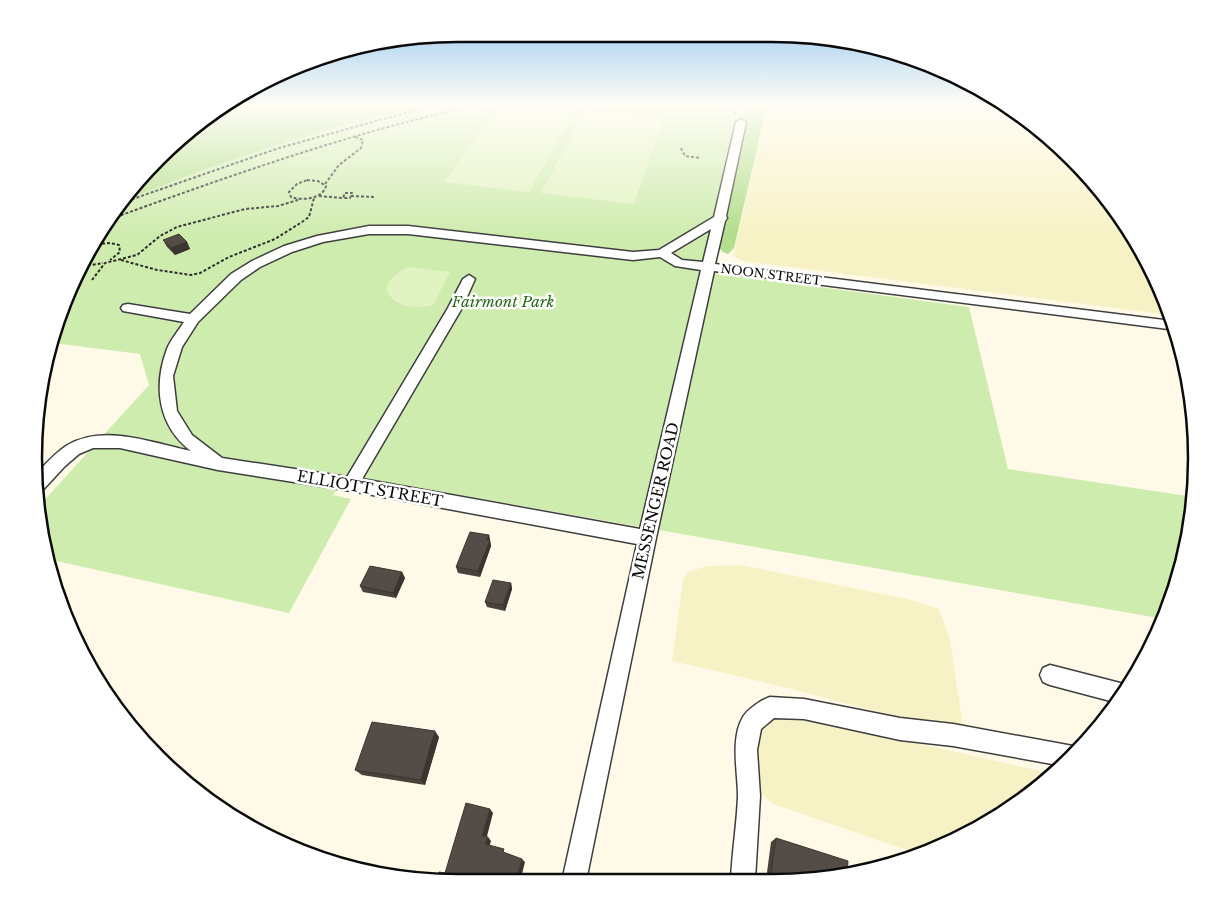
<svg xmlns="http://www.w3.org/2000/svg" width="1231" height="917" font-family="'Libre Baskerville',serif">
<rect width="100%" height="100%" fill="#fffae8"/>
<path fill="#f7f2c6" d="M767,105H1008L1110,200L1154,271L1170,315L743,261L733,256Z
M740,565L908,599L939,609L950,640L963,726L904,719L784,687L672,661L683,580L687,572L708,566Z
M780,716L805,718L1054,774L1031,796L935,851L921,855L773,804L757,790L753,740L762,723Z"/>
<path fill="#cfecaf" d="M228,105H751L700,271L969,307L1008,469L1194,497C1193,535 1179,585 1164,619L346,475L333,495L351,499L289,613L52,560L39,506L149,385L140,354L53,343L78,270L158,158Z"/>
<path fill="#b3de8d" d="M228,105H430C332,125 223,160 130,198L158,158Z
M747,105H767L734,248L728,254L723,252L719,248Z"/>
<path fill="#e2f3c2" d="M500,105H524L576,110L529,192L444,182Z
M585,111L664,118L634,204L541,193Z
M407,267L450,272L433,305C416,309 392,308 386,288C390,278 397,273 407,267Z"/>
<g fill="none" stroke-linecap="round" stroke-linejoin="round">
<g stroke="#3e3e3e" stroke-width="3">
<path id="minor" d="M741,119L746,122L726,216L727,218L725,221L715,264L1172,321L1176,330L714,271L656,538L586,881H562L637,544L351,491L218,470L120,448H93L79,454L65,466L41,492L36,493L35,475C45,465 54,454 66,446C103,423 152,443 191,451C158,426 153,386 167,349C171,339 179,330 184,322L123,311L121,308L123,305L128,304L190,314L231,274L252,261L284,246L317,236L369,226H408L633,252L659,250L714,217L736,122ZM711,229L703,262L682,260L671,253ZM369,234H408L633,260L660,257L675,266L701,270L640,529L362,479L462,308L475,279L469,275L463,279L448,308L347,477L222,458L192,435L177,411L173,376L182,347L198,322L241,280L260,267L292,252L323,242Z
M1050,665L1124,684L1130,686L1118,703L1050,685L1043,682L1040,675L1043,668Z
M770,697L804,699L900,718L953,724L1073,746L1081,749L1063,766L953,746L900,740L804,719L774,718L761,729L757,750L760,796L755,880H731C732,852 737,824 738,796C738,772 730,739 743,717C748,709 761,700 770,697Z"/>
</g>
<path stroke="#2d2d2d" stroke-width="2" stroke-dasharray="3 2" stroke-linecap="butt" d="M735,114L737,105
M681,148L685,156L701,158
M307,180L318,181L326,186C323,199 302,201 291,197L289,192L297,184Z
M325,184L339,165L361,148L363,140L353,136
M345,193H352L350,198H343Z
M319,196L343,198
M351,196L375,197
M127,201L279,148L434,105
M116,217C235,174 353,132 477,105
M97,244L110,243L119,245L120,252L110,260
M121,260L157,270L191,275L200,273L229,257L275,239L302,222L309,217L314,198
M83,263L91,265L103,263
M92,280L105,263L137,255L160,236L177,227L245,209L278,206L298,200"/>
<use href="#minor" fill="#fff" fill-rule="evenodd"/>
</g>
<path fill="#48413c" d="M163,240L187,242L190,249L175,255L167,247Z
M489,535L491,546L480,577L458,573L456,567Z
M402,572L405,578L396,598L363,592L360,586Z
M511,583L512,589L505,611L487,607L485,602Z
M439,737L425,785L362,775L355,770Z
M776,838L828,880H766L771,842Z"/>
<path fill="#3b3531" d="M187,242L190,249L175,255L171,248Z
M489,535L491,546L480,577L478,571Z
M402,572L405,578L396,598L393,593Z
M511,583L512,589L505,611L503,605Z
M435,731L439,737L425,785L421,780Z
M490,809L493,813L486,840L482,836Z
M488,837L491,841L489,848L485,844Z
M522,859L525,862L520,882L516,881Z"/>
<path fill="#544c46" stroke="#3b3531" d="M179,234L187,242L171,248L163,240Z
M470,532L489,535L487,540H490L478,571L456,567Z
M370,566L402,572L393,593L360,586Z
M493,580L511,583L503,605L485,602Z
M372,722L435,731L421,780L355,770Z
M466,803L490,809L482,836L488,837L485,844L504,849L503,852L522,859L516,881L508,879L507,882H436L439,872L445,873Z
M776,838L848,861L847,875L828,880H770Z"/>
<linearGradient id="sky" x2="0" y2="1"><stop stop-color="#8ec4f0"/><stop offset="0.45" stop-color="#fffdf5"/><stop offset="1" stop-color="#fffdf5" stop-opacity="0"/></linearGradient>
<rect width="1231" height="233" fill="url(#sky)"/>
<g text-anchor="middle" stroke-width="5" stroke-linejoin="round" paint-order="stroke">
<g font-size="12" fill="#0b0b0b" stroke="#fff">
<text transform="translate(771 275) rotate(7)" y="4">NOON STREET</text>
</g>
<g font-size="15" font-style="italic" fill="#286717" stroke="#fff">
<text x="503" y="307">Fairmont Park</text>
</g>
<g font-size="15" fill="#0b0b0b" stroke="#fff">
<text transform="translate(370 489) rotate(10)" y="5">ELLIOTT STREET</text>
<text transform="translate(656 501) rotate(-77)" y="5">MESSENGER ROAD</text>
</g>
</g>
<path d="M0 0H1231V917H0ZM458 42H772A416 416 0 0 1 1188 458V458A416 416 0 0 1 772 874H458A416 416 0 0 1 42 458V458A416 416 0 0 1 458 42Z" fill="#fff" fill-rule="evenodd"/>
<path fill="none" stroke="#0b0b0b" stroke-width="2.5" d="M458 42H772A416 416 0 0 1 1188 458V458A416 416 0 0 1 772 874H458A416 416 0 0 1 42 458V458A416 416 0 0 1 458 42Z"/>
</svg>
